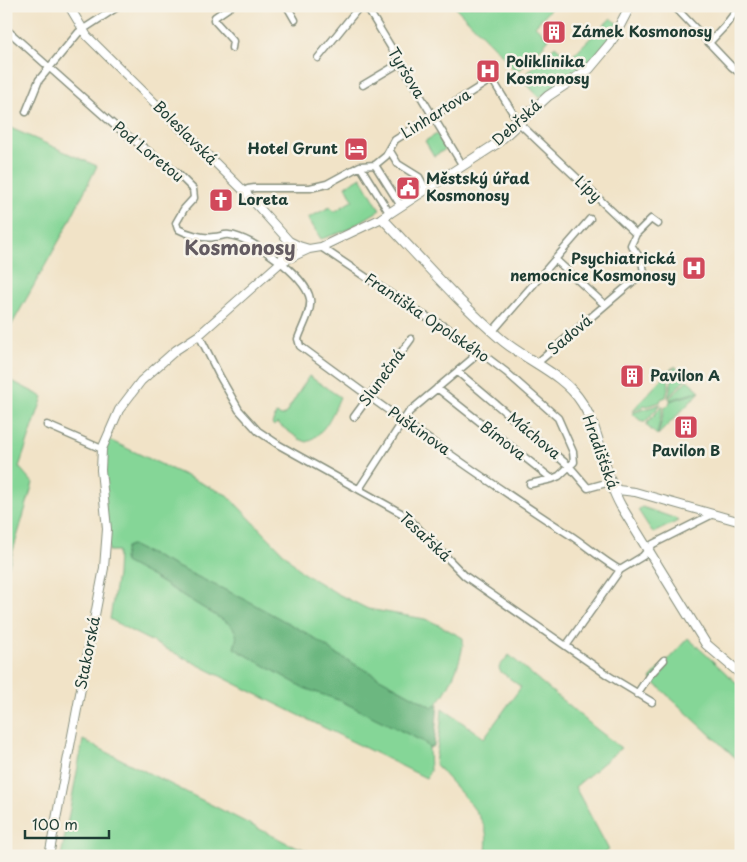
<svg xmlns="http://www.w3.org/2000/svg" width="747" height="862" font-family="'Playpen Sans',sans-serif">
<rect width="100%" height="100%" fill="#f7f3e8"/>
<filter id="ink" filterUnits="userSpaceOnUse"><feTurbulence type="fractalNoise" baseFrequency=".02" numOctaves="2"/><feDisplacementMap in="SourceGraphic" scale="10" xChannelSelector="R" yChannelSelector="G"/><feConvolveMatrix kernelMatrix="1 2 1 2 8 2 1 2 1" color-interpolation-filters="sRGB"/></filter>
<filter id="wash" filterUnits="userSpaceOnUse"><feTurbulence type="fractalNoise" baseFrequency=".0096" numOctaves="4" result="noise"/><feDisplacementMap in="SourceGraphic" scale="20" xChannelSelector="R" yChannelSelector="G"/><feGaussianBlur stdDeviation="1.12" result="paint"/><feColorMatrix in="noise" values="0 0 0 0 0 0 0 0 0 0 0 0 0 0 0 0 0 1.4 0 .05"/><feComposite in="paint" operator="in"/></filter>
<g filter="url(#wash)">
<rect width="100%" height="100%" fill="#f1e3c7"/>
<path fill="#85d697" stroke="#528a66" d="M454,6H553L535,26L549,39L521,69L514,70L503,56Z
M611,18L617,23L607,42L593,59L567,76L540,98L523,80L526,74L555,46L569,59Z
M6,126L97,166L64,232L6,335Z
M437,134L446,149L434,156L425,141Z
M361,177L380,210L345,231L321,239L308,218L330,207L334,212L353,200L346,186Z
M675,366L685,376V379L668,398Z
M673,367L670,379L668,381L669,384L666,397L661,399L660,402L647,406L644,405L642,408L632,411Z
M309,376L340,397C332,415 326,432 307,442L299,439L277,423L274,426L272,424L276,414L282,416L286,413Z
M6,378L43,397L19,467L33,483L6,575Z
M687,380L700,391L670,400L669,399Z
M700,392L658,435L665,407L669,405L670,401Z
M661,404L645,422H642L632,413Z
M662,406H663L657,435L647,426V423Z
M107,439L227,495L303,573L338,594L368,609L425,619L437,624L463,638C465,654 446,700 432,707L338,655L308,634L244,599L131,545L124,558L125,562L151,576L228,623C238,632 238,636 234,648L304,688L341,701L424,742L429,748L430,771L426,778L246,689L131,631L110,619L117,575L118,551H109L102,470Z
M642,507L677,519L678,521L653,533L638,510Z
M688,638L741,687V763L650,679Z
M509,655L594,727L621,748L575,787L609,850L601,856H486C486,847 488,837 485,829C477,805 450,784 435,763L441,723L442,708L484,738L521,687L500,671L499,667Z
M83,740L287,843L323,856H61Z"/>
<path fill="#6cb780" stroke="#467a5a" d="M131,545L244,599L308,634L338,655L432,707L438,704L434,746L429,748L424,742L341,701L304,688L234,648C238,636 238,632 228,623L151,576L125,562L124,558L126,547Z"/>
</g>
<g filter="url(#ink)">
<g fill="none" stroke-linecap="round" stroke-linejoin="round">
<g stroke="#88907e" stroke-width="9">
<path id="minor" d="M231,6L215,17L214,20L233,41L232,48
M287,6L295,20
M366,6L463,166
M674,6L732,67L741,74
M6,29L114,125L177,173L193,189L194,198L184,209L176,223L178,229C187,234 204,239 214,237C220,237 224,234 229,235C252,237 306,276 310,299C312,311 302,327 298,339L300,346C388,411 478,476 570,535C587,546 602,560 620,570
M709,43L724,27L740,6
M318,58L360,6
M363,85L400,63
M26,112L39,80L79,32L119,6
M390,151L398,164L419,177L426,190
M375,165L401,206
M360,166L390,214
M245,192L248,189L255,188H310L327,184L360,166L375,165L386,156L395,140L492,79L519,123L636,234
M321,247L416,311L449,329L465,344L481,353L506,372L558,418L573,452L574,462L559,476L552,479L437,388
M556,260L605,305
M493,331L590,219
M199,335L219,375L239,410L258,431L279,445L401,513L410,520L465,576L609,676L652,702
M536,364L644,272L642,261L631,245L636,234L651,219L658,224
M458,372L570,467L588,488L610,482
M354,417L411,339
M47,425L102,449
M530,484L552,479
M359,489L409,412L472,359L474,350
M566,646L620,570L643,556L653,544L713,514
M637,694L649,676L664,660"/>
</g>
<g stroke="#88907e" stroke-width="10">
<path id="tertiary" d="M69,6L87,36L245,192L289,241L299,246L309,249
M281,262L289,241
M612,483L618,490L635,492L741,522
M49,856L104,568L107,529L101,470L102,449L119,410L141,381L176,350L199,335L281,262L309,249L321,247L382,218"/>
</g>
<g stroke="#88907e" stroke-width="11">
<path id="secondary" d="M630,6L610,44L589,69L548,96L496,144L382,218C421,259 459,303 502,340C527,361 564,374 582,403C602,434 603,474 621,506L706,644L741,674"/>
</g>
<use href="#minor" stroke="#fff" stroke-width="6"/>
<use href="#tertiary" stroke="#fff" stroke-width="8"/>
<use href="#secondary" stroke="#fff" stroke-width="9"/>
</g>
</g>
<defs>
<g id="building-square" transform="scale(1.25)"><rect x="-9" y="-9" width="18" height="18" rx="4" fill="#d1495b" stroke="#f7f3e8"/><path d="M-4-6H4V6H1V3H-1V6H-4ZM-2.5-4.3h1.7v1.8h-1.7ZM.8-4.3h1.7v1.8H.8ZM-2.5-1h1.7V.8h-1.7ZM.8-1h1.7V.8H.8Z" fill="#fff"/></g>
<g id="hospital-square" transform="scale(1.25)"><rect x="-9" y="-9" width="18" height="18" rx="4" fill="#d1495b" stroke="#f7f3e8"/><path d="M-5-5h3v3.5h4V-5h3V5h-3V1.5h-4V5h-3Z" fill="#fff"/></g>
<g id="hotel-square" transform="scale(1.25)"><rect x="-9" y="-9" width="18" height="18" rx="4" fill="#d1495b" stroke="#f7f3e8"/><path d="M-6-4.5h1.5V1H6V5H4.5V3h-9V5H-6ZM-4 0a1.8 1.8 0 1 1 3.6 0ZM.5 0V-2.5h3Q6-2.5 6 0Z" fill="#fff"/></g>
<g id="civic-square" transform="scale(1.25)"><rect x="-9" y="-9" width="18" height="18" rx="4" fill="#d1495b" stroke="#f7f3e8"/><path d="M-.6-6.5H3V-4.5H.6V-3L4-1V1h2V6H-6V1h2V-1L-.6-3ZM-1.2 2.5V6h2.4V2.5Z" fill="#fff"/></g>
<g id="church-square" transform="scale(1.25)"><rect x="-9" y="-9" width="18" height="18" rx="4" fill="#d1495b" stroke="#f7f3e8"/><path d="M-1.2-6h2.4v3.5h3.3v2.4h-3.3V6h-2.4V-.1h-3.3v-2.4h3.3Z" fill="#fff"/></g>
</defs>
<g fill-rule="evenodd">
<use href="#building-square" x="554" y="32"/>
<use href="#hospital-square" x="488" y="71"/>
<use href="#hotel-square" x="356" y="149"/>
<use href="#civic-square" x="408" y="188"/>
<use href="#church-square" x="221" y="200"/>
<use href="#hospital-square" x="694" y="268"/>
<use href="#building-square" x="632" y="376"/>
<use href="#building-square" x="686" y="427"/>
</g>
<g text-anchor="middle" stroke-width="5" stroke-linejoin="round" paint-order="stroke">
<g font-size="15" font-weight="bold" fill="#1f3d34" stroke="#f7f3e8" text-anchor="start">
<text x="572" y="37">Zámek Kosmonosy</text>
<text x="506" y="67">Poliklinika<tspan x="506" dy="17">Kosmonosy</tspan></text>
<text x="338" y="154" text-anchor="end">Hotel Grunt</text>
<text x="426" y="184">Městský úřad<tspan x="426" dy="17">Kosmonosy</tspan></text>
<text x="238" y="205">Loreta</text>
<text x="676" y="264" text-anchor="end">Psychiatrická<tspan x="676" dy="17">nemocnice Kosmonosy</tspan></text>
<text x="650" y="381">Pavilon A</text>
<text x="686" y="456" text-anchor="middle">Pavilon B</text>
</g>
<g font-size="15" fill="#1f3d34" stroke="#f7f3e8">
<text transform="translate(406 73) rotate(59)" y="5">Tyršova</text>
<text transform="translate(436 114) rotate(-32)" y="5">Linhartova</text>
<text transform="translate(517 123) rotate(-42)" y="5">Debřská</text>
<text transform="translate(185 133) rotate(45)" y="5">Boleslavská</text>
<text transform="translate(148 152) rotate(39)" y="5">Pod Loretou</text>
<text transform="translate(588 189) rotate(43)" y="5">Lípy</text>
<text transform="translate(427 318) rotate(34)" y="5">Františka Opolského</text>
<text transform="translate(570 335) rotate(-40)" y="5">Sadová</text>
<text transform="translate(382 378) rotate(-54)" y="5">Slunečná</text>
<text transform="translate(419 431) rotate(35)" y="5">Puškinova</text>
<text transform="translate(534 436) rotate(40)" y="5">Máchova</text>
<text transform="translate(503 441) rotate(38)" y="5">Bímova</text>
<text transform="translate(600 452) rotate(70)" y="5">Hradišťská</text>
<text transform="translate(425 537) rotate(43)" y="5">Tesařská</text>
<text transform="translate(88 653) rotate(-79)" y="5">Stakorská</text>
</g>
<g font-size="20" font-weight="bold" fill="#635b61" stroke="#f7f3e8">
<text x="240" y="255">Kosmonosy</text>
</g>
</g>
<rect width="747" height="862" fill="none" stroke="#f7f3e8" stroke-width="25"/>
<path d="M25 830v8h84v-8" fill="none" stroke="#1f3d34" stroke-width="2.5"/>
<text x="32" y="830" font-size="15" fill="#1f3d34" stroke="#f7f3e8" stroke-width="4" paint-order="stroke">100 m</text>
</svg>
